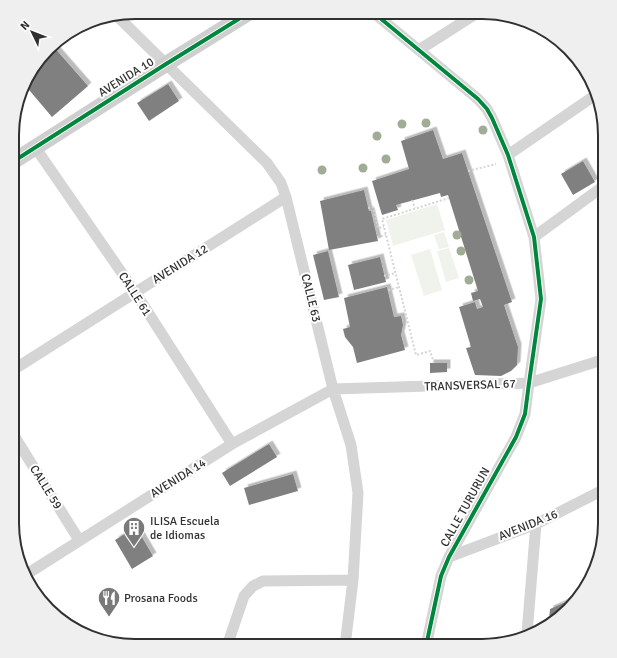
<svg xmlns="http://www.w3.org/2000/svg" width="617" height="658" font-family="Signika,sans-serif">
<defs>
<filter id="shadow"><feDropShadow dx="3.5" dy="-3.5" stdDeviation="0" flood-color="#0004"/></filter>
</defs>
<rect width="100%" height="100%" fill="#fff"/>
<path fill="#f0f3ec" d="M437,204L445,230L393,246L386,220Z
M444,232L449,247L439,249L434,235Z
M449,248L459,278L446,282L437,251Z
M430,249L442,290L424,296L411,255Z"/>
<path fill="#808080" filter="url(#shadow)" d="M52,45L88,86L52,117L24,84L28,74Z
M168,84L179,101L149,121L137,103Z
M433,130L443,159L462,153L512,302L504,305L518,347L517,365L511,371L501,376L475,375L466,348L471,347L459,307L475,302L477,309L483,307L480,299L473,301L471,293L478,291L448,195L441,197L440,193L396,205L398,210L382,215L372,181L409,169L401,141Z
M583,161L595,182L573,195L561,174Z
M364,190L369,211H371L378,241L329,250L320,201Z
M328,251L339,297L324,300L313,255Z
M380,257L386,282L354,290L348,265Z
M387,287L394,317L401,316L403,325L401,335L405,350L357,363L353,347L345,337L343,329L350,327L344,298Z
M430,363H447V372L430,373Z
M269,444L277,457L230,486L222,473Z
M293,474L298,491L249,505L244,488Z
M136,527L153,556L132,569L115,540Z
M577,597L553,622L549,621L550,609Z"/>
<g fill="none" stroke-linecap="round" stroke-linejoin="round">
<path stroke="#d4d4d4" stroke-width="2" stroke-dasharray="2 2" stroke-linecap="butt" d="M468,171L496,164
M412,200L415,208
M368,208L373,207L378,228L384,227
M377,237L386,235
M384,276L396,273
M388,290L399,287
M434,363L430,351L416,355L382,219L449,198"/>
<path stroke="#d5d5d5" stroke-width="11" d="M374,13L478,99L487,109L492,118L508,155L534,237L541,299L529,383L525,414L516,437L449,557L441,576L426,646
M116,15L267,163L281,183L286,197L333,389L351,445L358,493L353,580L345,646
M419,50L477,13
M35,147L135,292L232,444
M508,155L594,96
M534,237L605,185
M13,370L286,197
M13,434L79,540
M449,557L536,524L605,489
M27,574L232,444L333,389L529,383L605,359
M527,633L536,524
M227,646L244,596L253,586L263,581L353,580"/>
<path stroke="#cfcfcf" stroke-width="16" d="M14,161L166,64L250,12"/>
<g stroke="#fff" stroke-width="6">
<path id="cycleway" d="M374,13L478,99L487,109L492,118L508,155L534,237L541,299L529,383L525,414L516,437L449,557L441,576L426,646
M14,161L166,64L250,12"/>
</g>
<use href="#cycleway" stroke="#00873e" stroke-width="4"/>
</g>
<g fill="#a1ac96">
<circle cx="426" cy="123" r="4.5"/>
<circle cx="402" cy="124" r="4.5"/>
<circle cx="483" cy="130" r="4.5"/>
<circle cx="377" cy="136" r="4.5"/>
<circle cx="386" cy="159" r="4.5"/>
<circle cx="363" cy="168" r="4.5"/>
<circle cx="322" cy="170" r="4.5"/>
<circle cx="457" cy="235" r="4.5"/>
<circle cx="461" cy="251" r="4.5"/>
<circle cx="469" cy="280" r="4.5"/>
</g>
<defs>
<g id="building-pin" transform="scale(1.15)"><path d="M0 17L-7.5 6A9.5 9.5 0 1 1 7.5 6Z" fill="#797979" stroke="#fff"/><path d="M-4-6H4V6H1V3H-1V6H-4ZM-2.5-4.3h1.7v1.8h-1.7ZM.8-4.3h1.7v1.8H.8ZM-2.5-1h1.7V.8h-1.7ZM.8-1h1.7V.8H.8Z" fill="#fff"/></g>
<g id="restaurant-pin" transform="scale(1.15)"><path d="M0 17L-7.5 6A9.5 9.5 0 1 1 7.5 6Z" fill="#797979" stroke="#fff"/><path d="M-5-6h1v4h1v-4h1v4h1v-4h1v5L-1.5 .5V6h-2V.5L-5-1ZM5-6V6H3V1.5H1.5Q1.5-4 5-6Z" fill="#fff"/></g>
</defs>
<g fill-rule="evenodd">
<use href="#building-pin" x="134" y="528"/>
<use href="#restaurant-pin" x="109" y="598"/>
</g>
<g text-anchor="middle" stroke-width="4" stroke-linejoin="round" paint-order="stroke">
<g font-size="12" fill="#313131" stroke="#fff">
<text transform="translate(126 77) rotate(-32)" y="4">AVENIDA 10</text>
<text transform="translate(180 264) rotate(-32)" y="4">AVENIDA 12</text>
<text transform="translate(135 294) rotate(57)" y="4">CALLE 61</text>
<text transform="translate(311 298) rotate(76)" y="4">CALLE 63</text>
<text transform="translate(470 385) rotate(-2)" y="4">TRANSVERSAL 67</text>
<text transform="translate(178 478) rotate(-32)" y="4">AVENIDA 14</text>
<text transform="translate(46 487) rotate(58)" y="4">CALLE 59</text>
<text transform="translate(465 507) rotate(-61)" y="4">CALLE TURURUN</text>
<text transform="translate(528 525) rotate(-22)" y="4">AVENIDA 16</text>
</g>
<g font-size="12" fill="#313131" stroke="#fff" text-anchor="start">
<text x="150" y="525">ILISA Escuela<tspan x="150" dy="14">de Idiomas</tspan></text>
<text x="124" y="602">Prosana Foods</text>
</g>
</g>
<path d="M0 0H617V658H0ZM135 19H482A116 116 0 0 1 598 135V523A116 116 0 0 1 482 639H135A116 116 0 0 1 19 523V135A116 116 0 0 1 135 19Z" fill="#efefef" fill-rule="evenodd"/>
<path fill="none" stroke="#313131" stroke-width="2" d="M135 19H482A116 116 0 0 1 598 135V523A116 116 0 0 1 482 639H135A116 116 0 0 1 19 523V135A116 116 0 0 1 135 19Z"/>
<g transform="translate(32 32) rotate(313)" stroke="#ffffff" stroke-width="3" paint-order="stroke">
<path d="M0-3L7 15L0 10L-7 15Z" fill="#313131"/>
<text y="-6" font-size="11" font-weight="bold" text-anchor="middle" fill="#313131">N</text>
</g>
</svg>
